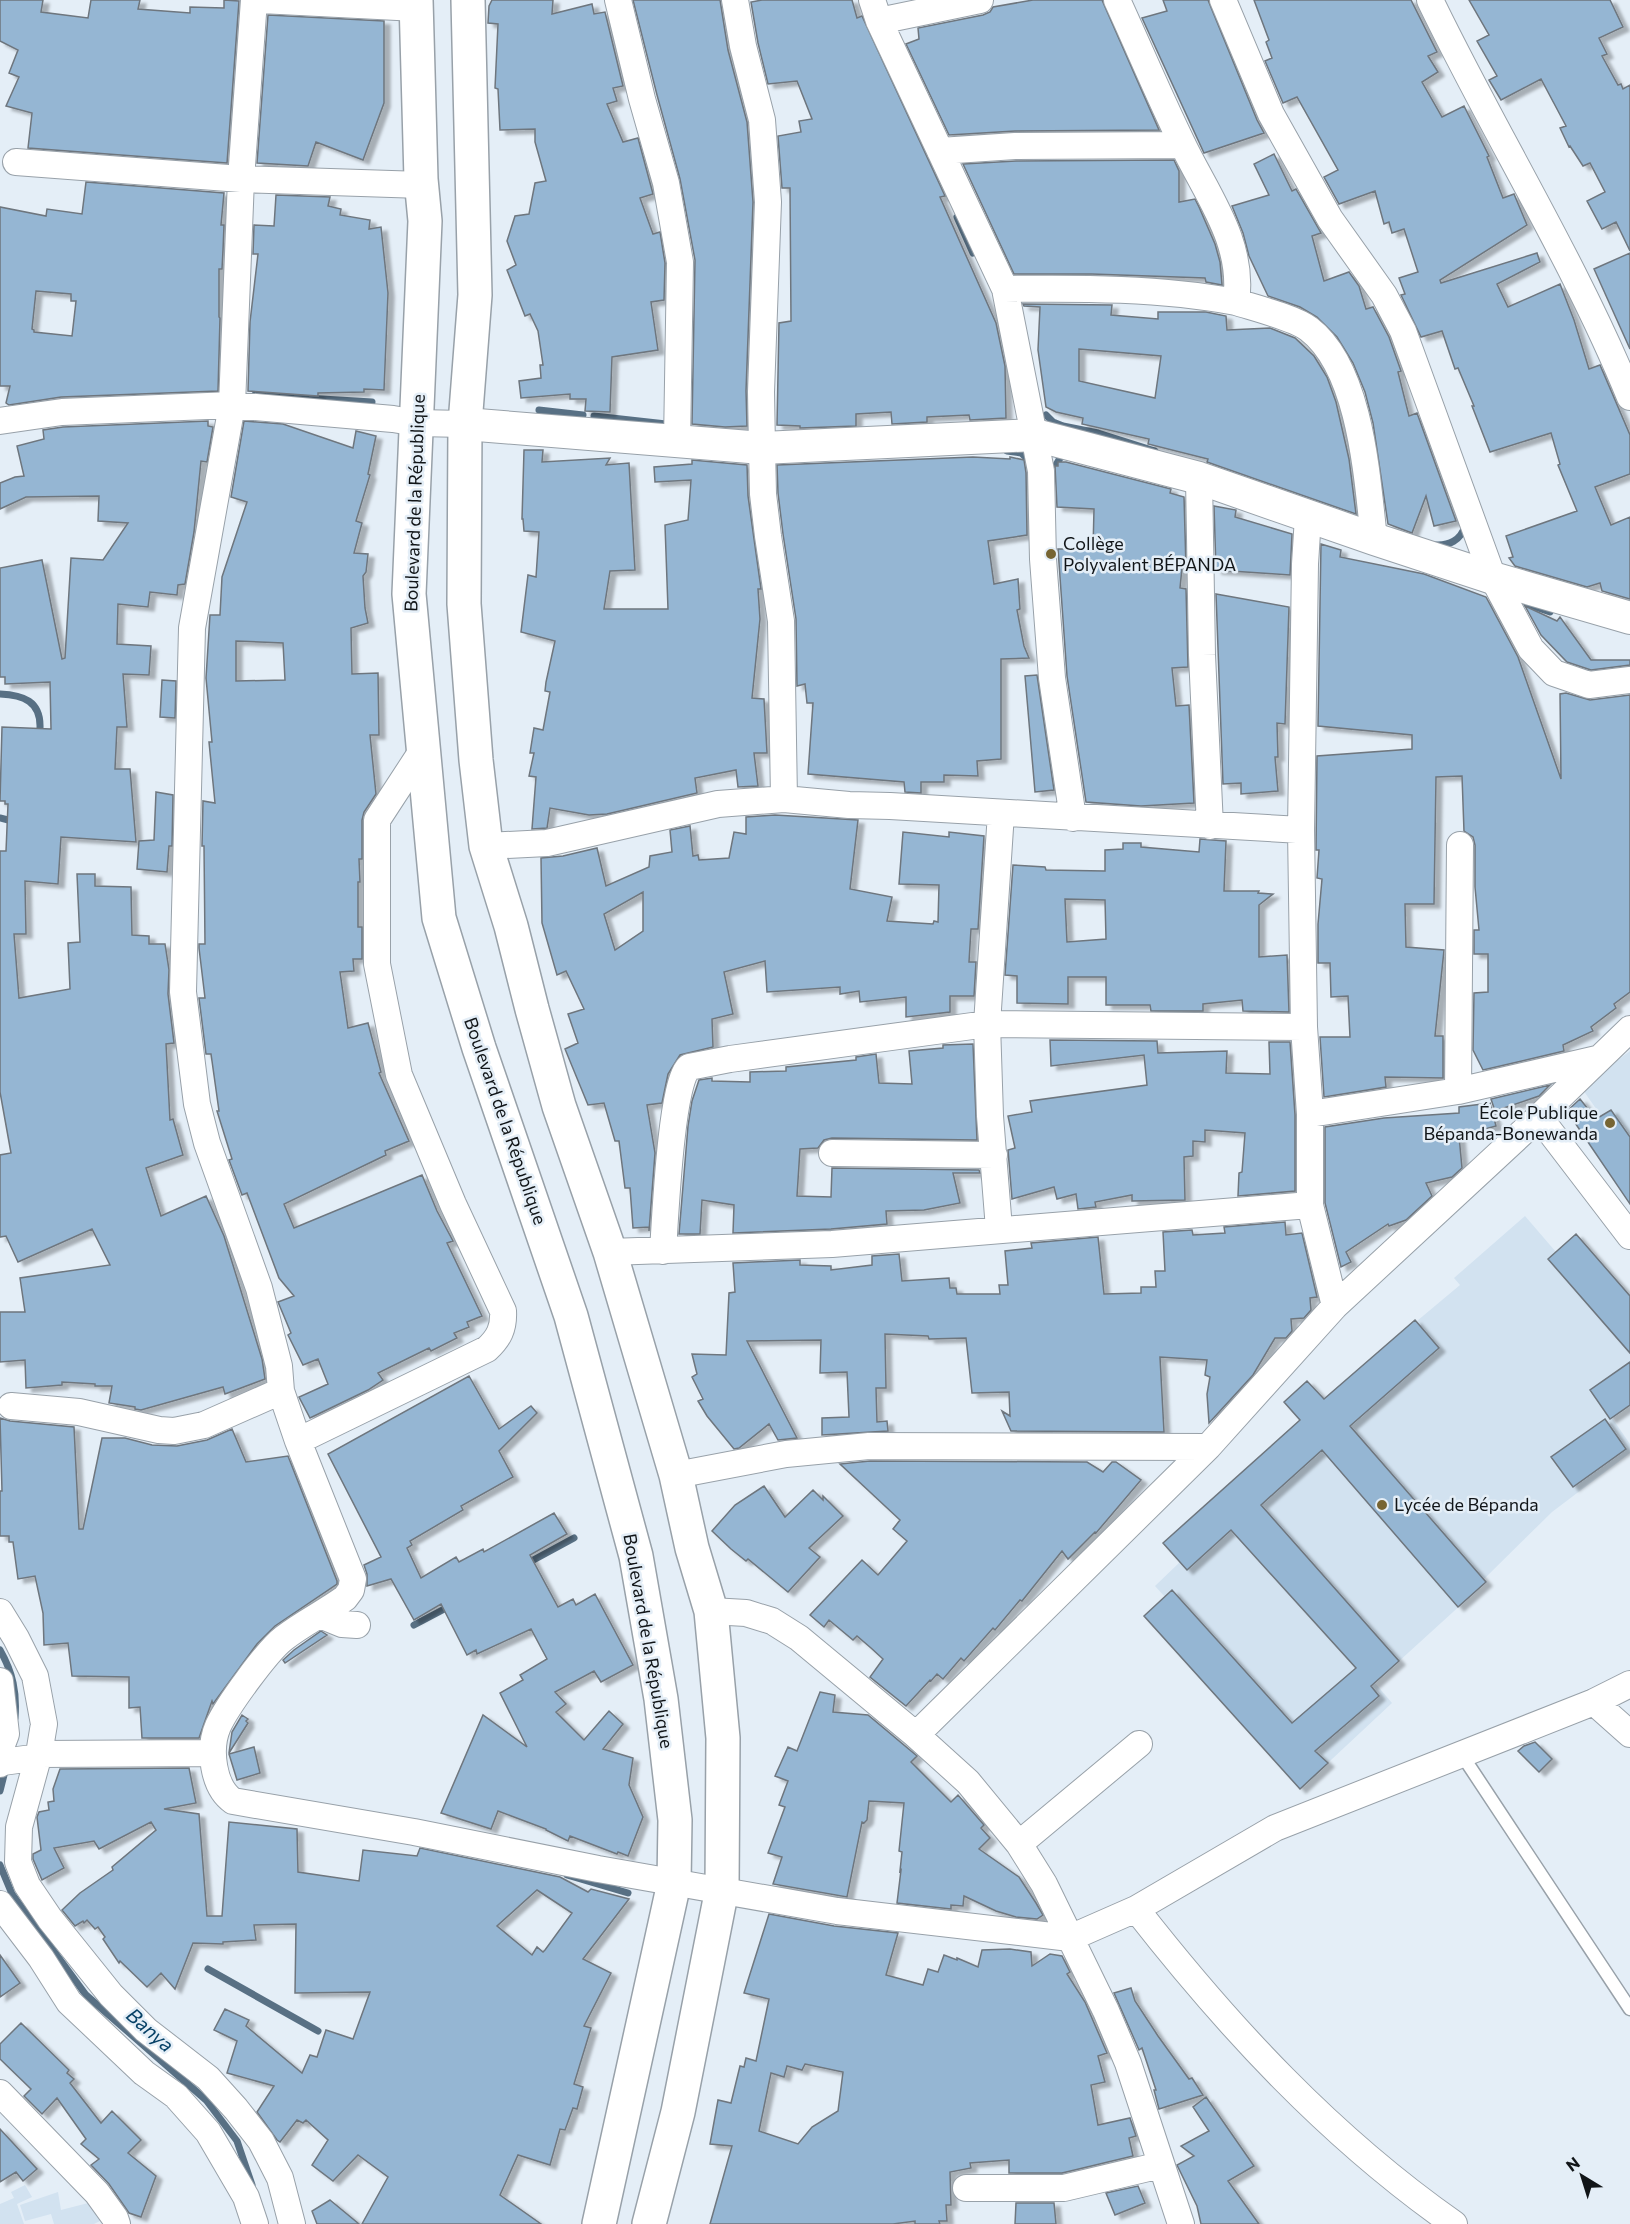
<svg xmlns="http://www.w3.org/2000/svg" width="1630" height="2224" font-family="Commissioner,sans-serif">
<defs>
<filter id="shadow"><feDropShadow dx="6" dy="4" stdDeviation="1.5" flood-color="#0004"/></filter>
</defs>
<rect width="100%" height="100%" fill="#e4eef7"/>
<path fill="#d2e2f0" d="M1630,1051V1204L1579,1131L1601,1116L1581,1087Z
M1525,1216L1556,1252L1576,1234L1630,1296V1405L1612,1418L1630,1444V1453L1552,1512L1484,1579L1486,1582L1375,1683L1392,1703L1300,1789L1144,1616L1165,1597L1155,1586L1180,1562L1163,1543L1415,1320L1417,1321L1460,1285L1454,1278Z
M25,2185L32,2197L17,2204L24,2224H0V2204L14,2198L11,2192Z
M58,2192L61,2210L92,2202L104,2219L94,2224H54L51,2214L25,2221L20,2205Z"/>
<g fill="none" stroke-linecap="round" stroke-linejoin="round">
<path stroke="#587084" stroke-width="7" d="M957,217L973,253
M255,395L372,402
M539,410L583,415
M1046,415L1053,422L1063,426L1098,433L1155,451
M594,416L666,424
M1007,451L1021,453L1031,462
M1056,465L1060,458L1066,454
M1435,545C1449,546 1461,540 1465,526
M1527,604L1550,612
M0,694C23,695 41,701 40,728
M0,818L16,822
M526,1564L574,1538
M414,1625L450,1606
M0,1650C13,1673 17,1692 15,1718
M0,1791L6,1767
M0,1865L12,1894L86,1995L206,2100L237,2141L252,2185
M567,1875L628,1893
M208,1969L318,2031"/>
</g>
<path fill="#95b6d3" stroke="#6e767e" stroke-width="1.5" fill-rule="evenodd" filter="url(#shadow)" d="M0,0H43L41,12L88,18L91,0H140L138,9L190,13V7L224,8V0L239,1L227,163L28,148L32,113L6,106L19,77L9,73L18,50L0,41Z
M492,0H553L552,14L592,4L594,14L605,12L623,86L613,88L617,101L607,104L623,142L638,138L653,194L640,198L653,234L660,232L665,263L664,300L651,302L658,350L612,357L610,412L585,411L586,399H570V394L521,398L519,381L541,378L540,365H543L538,331L530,314L525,316L507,270L516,265L507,241L515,216L529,214L535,183L546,181L535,142V129L500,130L498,89L495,88L498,24L488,23L489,6Z
M633,0H720L728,50L747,122L753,202L746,391L747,426L725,427L692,424L695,260L680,179L657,95Z
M762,0H852L857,18L862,16L945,196L940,197L996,323L1005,366L1006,418L970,420L969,415L927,417V422L892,424L891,412L856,414V426L800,428V426L777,425L779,323L791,321L790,188H782L778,136L801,132L799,121L812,119L797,81L768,84L758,43L751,2Z
M1033,0H1102L1159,130L1015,131L949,135L906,44L919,39L918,28L983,15L990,12L993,7Z
M1163,0H1208L1257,120L1264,133L1204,153L1142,18L1167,11Z
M1254,0H1411L1437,52L1428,56L1438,72L1422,82L1442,117L1464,106L1489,156L1487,157L1503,198L1514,194L1527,225L1440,280L1441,283L1537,253L1540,262L1497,284L1508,307L1560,284L1574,320L1589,369L1600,365L1630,435V474L1595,487L1611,525L1630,517V599L1602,591L1600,583L1587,587L1515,566L1509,558L1513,557L1506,536L1577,511L1558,465L1560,464L1551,433L1490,452L1472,406H1474L1458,368L1455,369L1442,331L1421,337L1401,295L1405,294L1399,278L1418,272L1404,229L1392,233L1389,222L1384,224L1375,191L1339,204L1324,177L1338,170L1297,97L1283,103L1265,61L1272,58L1266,42L1269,40Z
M1469,0H1610L1623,27L1599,38L1607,54L1602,56L1618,85L1621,84L1623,89L1630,85V251L1616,222L1602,229L1587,201L1605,192L1590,163L1583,166L1570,146L1569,147L1560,128L1566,126L1541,79L1501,100L1489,80L1497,76L1477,41L1489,35Z
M268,15L384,21V103L363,160L316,142L308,166L257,163Z
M1274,154L1292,191L1296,189L1321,233L1312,236L1324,281L1349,272L1359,286L1366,309L1373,307L1389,337L1401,371L1398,372L1409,416L1417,413L1456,521L1434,526L1426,496L1412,533L1388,524L1373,423L1365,392L1353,363L1337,337L1317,317L1300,307L1268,296L1249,256L1243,233L1232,206L1269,195L1254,164Z
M1174,160L1179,171V202L1195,199L1199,207L1215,244L1220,262L1222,285L1206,282L1205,278L1092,274H1014L963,164L1016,161Z
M86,182L224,193L221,225H224L223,250L222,269H219V317L220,318L218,391L61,397L9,405L6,403L10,386H0V207L46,216L47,209L82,214ZM36,291L71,294V301H76L72,336L34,332V330L32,329Z
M276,195L330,197L328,206L341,209L340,215L370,220L369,229L381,227L388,293L384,390L364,389V392L318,393V396L248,391L250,322L258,254H253L254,225L274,226Z
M1630,253V349L1594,269Z
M1023,304L1112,305L1111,315L1158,319V312H1206L1226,316L1227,330L1270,328L1295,338L1314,356L1327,377L1336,402L1349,459L1356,514L1207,462L1208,459L1148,444L1149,439L1082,424L1083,418L1056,412L1046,407L1038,350L1040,307L1024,306ZM1079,349L1161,356L1155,398L1079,381Z
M208,421V426L213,427L207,462L201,461L194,532L185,584L178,585L177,595L150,592L148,607L118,604L117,644L151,646L149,675L123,674L127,727H117L115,769H130L136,842L61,837L58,884L25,881L26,934H14L19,998L70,989L68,943L80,942L77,874H95V886L131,887L132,935L149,936V944H165L169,970L168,994L174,1043L166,1044L170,1120L173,1119L183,1155L146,1168L161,1216L206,1196L224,1236L262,1359L265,1379L225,1394L223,1387L141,1410L135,1409V1407L109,1403L112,1386H95V1384L62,1382V1385L26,1388L25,1360L0,1362V1312H25L20,1278L110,1265L92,1229L18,1262L6,1236L0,1237V1155L11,1153L0,1092V851H6L8,804H5V801H0L2,727L51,729L50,682L5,684V677H0V568L42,560L62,659L65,658L71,558L103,560L128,523L98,521L99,496L26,497L0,509V483L15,477L24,476L17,446L44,439L43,430L63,427Z
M244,421L283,424L353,448L356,431L376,436L368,474L370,475L356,521L362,523L354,553L368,554L366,572L363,576L365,608L368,623L351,628L352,674L378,673L379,735H370L376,794L364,812L362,820V859H359L360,882H358V927H362V959H353L354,971L340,972L348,1028L368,1023L381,1072L379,1073L409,1141L385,1151L386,1155L284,1204L294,1228L422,1175L437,1211L453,1241L447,1243L482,1316L467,1322L469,1327L454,1333L457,1338L431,1351L429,1348L378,1373L383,1380L368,1390L310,1418L299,1397L328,1384L318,1359L303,1365L288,1335L291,1333L278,1302L294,1296L279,1278L247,1193L242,1195L229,1160L232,1159L217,1111H219L211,1054H206L199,998H205L199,948V944H205L204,846H202L203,801L215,803L209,742H212L206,678L210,615H220L222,577L247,502L231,497ZM236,641L283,643L285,680L236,681Z
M524,450H543L542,462L610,458L606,465L629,463L635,570L610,571L604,609H668L665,525L688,520L691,480L655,482L654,467L692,464V460L747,465L748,496L761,589H758L760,619L752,698L764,699L767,753H754L758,786L738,787L736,770L695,778L697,793L607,814L589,815L550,808L547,828L532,829L536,777L529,776L534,753H530L534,728L543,730L550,692L545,691L546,682L555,641L521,632L528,575L536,577L539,532L524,531L523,519H522Z
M973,457L1010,459V457L1024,460L1026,473L1027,535L988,541L994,584L1018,579L1020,609L1017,610L1024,646L1029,658L1001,659V759L977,761L978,776L944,775V782H921V793L905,792L904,782L808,774L813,703H807L805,684L797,686L796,619L783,534L778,493L777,465Z
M1058,462H1066L1171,489L1170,493L1184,497L1186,568H1182L1180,588L1186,589L1188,667L1172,668L1176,706L1189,705L1194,803L1141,806L1086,802L1067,676L1058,549H1093L1094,509L1057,507L1055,466H1058Z
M1214,506L1236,510L1235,517L1292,534L1290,575L1216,570Z
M1321,544L1341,550L1340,557L1424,574L1486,597L1518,657L1561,779L1560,694L1566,693L1590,700L1630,695V992L1614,1004L1616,1008L1591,1027L1593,1031L1563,1045L1564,1051L1483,1070L1473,1050L1474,993L1488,992V954H1474V930H1479L1475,887V845L1473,837L1464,831L1462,776L1436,777L1434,904H1405L1406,947L1444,950L1435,1036H1443V1078L1385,1077L1386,1087L1324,1097L1320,1037H1350L1348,996L1331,997L1330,963H1318V924L1322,879L1317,878L1319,850H1316L1317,756L1412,749V735L1318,726Z
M1216,594L1289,607L1285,724L1277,723L1278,757H1275L1278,791L1241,794V783L1223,784Z
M1525,606L1557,621L1560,617L1591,660H1630V665L1591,670L1567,662L1541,635Z
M1037,675L1054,790L1035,792L1025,676Z
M162,680L176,681L175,718L160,717Z
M156,792L173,795L172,846H169L167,872L137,869L139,841L154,840Z
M775,815L858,820L850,889L892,897L887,921L933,924L934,921L938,922L939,885L899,884L903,832L949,837V832L984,836L978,929H971L969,962H976L974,996H950V1012L906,1017V997L860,1002L859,991L840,994V987L767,992L765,961L724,972L733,1014L712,1019L713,1047L680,1055L668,1074L662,1103L647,1105L655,1153L649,1231V1227L633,1228L630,1188H625L619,1141H615L604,1103L588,1105L565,1049L578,1043L568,1014L584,1009L566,971L557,975L542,923L541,858L563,856L597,848L606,886L649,867L650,856L672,852L670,830L690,826L693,856L698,855L699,860L729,858L734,832L746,834V817ZM643,892V931L615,950L604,914Z
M1200,839L1226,841L1224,891H1259L1258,893L1273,894L1259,905V957L1287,955L1289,1012L1243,1011L1242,1000L1203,1004V1011H1151L1150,1005H1106V977H1068V1004L1017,1003V976L1005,975L1013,865L1045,867L1046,870L1105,871V850L1123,849V843H1141V847L1199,852ZM1065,899L1105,900L1106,939L1067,942Z
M1050,1040L1157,1041L1158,1053L1227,1051L1226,1073L1270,1074L1269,1042H1290L1295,1115V1191L1238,1196L1239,1173L1242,1172L1245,1133L1205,1130V1142L1193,1141V1156L1184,1157L1185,1200L1132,1201V1195L1095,1202L1096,1207L1078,1209L1076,1194L1057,1199L1054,1187L1012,1199L1008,1150L1015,1148L1008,1116L1032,1112L1030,1101L1147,1085L1144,1055L1051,1066Z
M973,1044L977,1140L832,1138L824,1140L818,1148L800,1149L797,1196L831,1197L832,1168L979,1170L980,1173H953L960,1203L924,1210L886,1211L887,1224L831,1229L733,1233L734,1205L702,1200L700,1234H679L688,1126L692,1101L699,1080L712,1078V1081L750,1082V1072L786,1071V1067L856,1060V1057L876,1054L879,1083L912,1084L909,1051L943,1048V1045Z
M1550,1085L1539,1096L1495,1111L1491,1099Z
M1580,1099L1596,1119L1611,1110L1630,1137V1204L1567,1111Z
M1490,1103L1496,1126L1459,1136L1462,1168L1452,1177L1426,1183L1432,1196L1406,1220L1389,1226L1388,1224L1346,1252L1351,1262L1341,1267L1325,1203V1127L1384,1118L1459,1113V1107Z
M1285,1222L1286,1235L1302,1233L1317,1297L1310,1298L1311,1310L1304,1318L1291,1319L1292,1331L1286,1338H1275L1253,1375L1209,1423L1207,1394L1210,1377L1205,1375L1207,1360L1160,1357L1164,1432L1011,1431L1002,1411L1010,1416L1009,1392L972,1393L966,1338L929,1339L928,1336L885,1334L886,1388H876L877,1422L887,1421L888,1431L822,1435V1418L849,1417L847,1372L820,1373L821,1340L747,1341L797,1438L778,1440L769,1424L739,1448L734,1449L707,1416L698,1401L703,1399L692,1377L697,1374L692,1354L726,1355L729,1293L735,1292L733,1263L800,1260V1265L831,1266V1270L872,1265V1256L899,1254L902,1281L949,1278L950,1288H956L957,1294H1000L999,1285H1008L1005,1251L1032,1248L1031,1243L1098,1237L1104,1294L1141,1293V1287H1156L1155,1271H1165L1163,1232L1192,1230L1193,1235L1225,1233L1224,1227Z
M1576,1234L1630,1296V1353L1548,1259Z
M1415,1320L1439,1348L1350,1426L1486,1582L1458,1607L1322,1450L1261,1505L1399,1661L1371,1686L1379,1696L1315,1751L1328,1763L1300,1789L1144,1616L1172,1590L1292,1723L1356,1668L1231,1530L1187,1570L1163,1543L1300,1420L1284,1402L1307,1381L1324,1399Z
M1630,1362V1405L1610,1419L1590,1390Z
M469,1376L499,1429L531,1406L537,1413L499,1451L513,1477L461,1506L463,1510L410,1541L412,1545L407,1548L421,1578L456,1557L459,1562L483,1549L484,1552L554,1513L567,1534L530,1555L558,1607L573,1599L576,1605L595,1594L633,1665L601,1682L594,1671L555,1692L566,1704L556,1712L584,1740L609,1711L623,1724L603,1749L633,1758L629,1785L643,1817L628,1856L618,1852L617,1854L570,1836L568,1841L546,1830V1829L498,1811L491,1829L441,1813L483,1715L527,1747L500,1693L523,1680L520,1675L547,1659L531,1629L477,1654L476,1650L467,1655L441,1604L414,1620L391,1579L367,1586V1574L364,1565L381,1557L328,1454Z
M0,1418L10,1421L74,1427L79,1529H83L102,1438H125L152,1445L177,1446L207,1440L232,1429L246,1462L288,1456L337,1581V1584L275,1626L257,1644L213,1704L212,1701L199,1738H142L140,1707L129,1708V1677L72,1676L68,1643L44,1645L43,1613L35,1576L18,1579L13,1542H9V1536H0V1491H2Z
M1605,1419L1626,1449L1573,1487L1551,1457Z
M870,1461L1087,1462L1103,1472L1112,1462H1116L1141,1480L1096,1533L1095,1532L1068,1559L1062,1551L1022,1601L1020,1600L995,1630L993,1628L964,1661L961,1658L943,1679L937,1674L931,1681L930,1680L906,1706L870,1677L883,1659L871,1648L857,1636L853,1640L829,1620L824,1627L810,1615L862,1560L878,1575L907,1541L893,1529L900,1520L840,1464Z
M764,1486L785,1517L813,1490L823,1500V1496L843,1516L809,1548L820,1557L788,1592L748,1559L746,1561L731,1549L712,1531L735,1505Z
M321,1631L327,1635L285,1663L283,1660L294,1650Z
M820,1692L835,1695L833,1712L868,1715L917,1756L911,1762L951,1802L958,1795L984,1825L981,1828L990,1838L979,1849L1019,1877L1036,1903L1043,1915L1037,1919L1016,1917L996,1911L964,1896L963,1906L951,1905V1909L897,1903L901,1870L900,1871L902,1852L899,1851L904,1803L869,1801L867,1820L864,1823L862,1822L847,1897L773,1884L782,1857L768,1853L785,1807L779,1805L788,1781L775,1776L788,1747L797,1751Z
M242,1715L248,1719L246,1721L248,1723L229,1753L232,1732Z
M1535,1742L1552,1759L1539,1772L1518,1751L1524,1746Z
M254,1747L260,1773L237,1780L229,1754Z
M189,1768L196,1803L164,1809L199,1814L207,1916H222L229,1822L297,1829L298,1872L359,1881L363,1850L417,1856L420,1848L560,1877L588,1892L591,1889L629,1899L583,1959L611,1973L584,2026L591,2028L574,2084L583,2087L577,2109L573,2108L565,2130L560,2129L550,2165L518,2155L500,2195L541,2224H362L388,2177L358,2155L333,2181L312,2165L328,2140L306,2120L303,2123L297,2120L280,2142L277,2140L257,2112L274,2086L227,2073L237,2041L214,2030L225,2009L249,2020L246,2026L302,2073L310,2055L317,2057L326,2030L353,2039L370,1992L295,1993L296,1924L254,1925L256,1940L223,1942V1944L193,1943L175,1989L161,1973L147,1987L120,1961L119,1963L103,1939L105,1937L98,1927L95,1929L87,1920L84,1923L83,1921L75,1926L62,1910L80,1893L113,1870L112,1867L156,1830L151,1822L99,1849L94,1841L54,1848L64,1868L42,1880L33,1859V1854L41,1850L37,1817L39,1812L49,1810L48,1802L54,1801L53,1789L60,1769ZM537,1890L572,1913L545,1950L543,1952L537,1947L532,1955L497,1926Z
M769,1914L834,1926L898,1933L886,1975L923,1985L928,1969L938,1972L944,1955L957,1960V1958L978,1967L982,1950L1010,1949L1031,1952L1032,1966L1050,1954L1062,1956L1070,1972L1067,1974L1085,2002L1107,2053L1098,2056L1105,2082L1091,2085L1098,2125L1130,2118L1136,2136L1129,2138L1133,2156L1062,2173H1009V2160L970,2163L971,2168L950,2172L951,2205H946L947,2221H939L940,2224H915V2221L893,2224H710L732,2146L710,2144L718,2100L731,2103L740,2066L744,2067L746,2058L756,2061L769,1999L744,1993ZM805,2064L843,2072L838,2111L812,2127L798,2144L759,2131L771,2073L784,2077L787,2066L802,2070Z
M0,1955L20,1983L0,1997Z
M1131,1988L1135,2001L1158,2036L1189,2079L1192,2078L1203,2095L1159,2109L1154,2090H1156L1142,2048L1139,2050L1114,1993Z
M21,2023L69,2070L67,2073L74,2079L70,2083L101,2123L112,2111L141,2140L128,2153L156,2176L141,2217L129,2213L109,2184L91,2165L99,2159L81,2144L86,2139L57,2098L42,2114L24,2096L31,2089L0,2059V2044Z
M1206,2097L1254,2166L1228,2181L1259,2224H1201L1197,2206L1177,2165L1194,2156L1181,2146L1209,2131L1193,2107Z
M0,2129L37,2169L23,2181L16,2172L0,2182Z
M1138,2186L1145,2203L1115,2215L1106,2193Z
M330,2200L359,2224H317L312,2211Z
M1016,2203H1054L1056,2224H1015Z"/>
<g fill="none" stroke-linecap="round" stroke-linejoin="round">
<g stroke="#98a1a9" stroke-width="15">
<path id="service" d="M1462,1755L1630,2009"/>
</g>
<g stroke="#98a1a9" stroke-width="28">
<path id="minor" d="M254,0L241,179L232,405L192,628L183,992L197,1104L207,1143L259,1288L279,1366L281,1391L298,1441L487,1349C499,1338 504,1328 503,1311L453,1204L399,1075L377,964V820L422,751
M261,0L417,8
M618,0L642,99L666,183L680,262L677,442
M735,0L743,46L762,120L768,202L761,392L762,448L763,494L768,536L781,621L784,799
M872,0L879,21L1005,289L1041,471L1043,559L1052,678L1073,818
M1223,0L1271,114L1330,219L1384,295L1403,331L1493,578L1531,649L1554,673L1589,685L1630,680
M1430,0C1494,133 1574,260 1630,397
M879,21L980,0
M940,151L1015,146L1183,145
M16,162L241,179L422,185
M1005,289C1081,288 1161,288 1236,302C1245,242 1206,194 1182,143C1159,96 1139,48 1117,0
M1236,302C1255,308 1295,318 1309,329C1361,369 1367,478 1374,539
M0,421L62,412L232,405L393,419L417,423L465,424
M1199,478L1202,655L1210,826
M486,846L547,843L718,804L784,799L849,805L890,806L1301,830
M1458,1091L1460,845
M1310,1114L1458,1091L1597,1059
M1539,1117L1630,1236
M832,1153L994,1155
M1310,1205L1335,1306
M999,1229L990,1116L987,1024L1001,813
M663,1251C665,1222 671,1081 689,1067L730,1059L987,1024L1304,1027
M610,1252L832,1244L1310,1205V1114L1304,1027L1301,830L1305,564L1308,517
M11,1406L79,1412L159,1430L174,1431L204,1425L281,1391
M298,1441L353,1579L351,1590L345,1598C326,1612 303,1623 284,1638C267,1651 227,1706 218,1726C208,1749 213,1787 233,1801L414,1832L598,1869L837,1911L1070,1938L1136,1909C1229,2028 1330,2137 1454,2224
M676,1475L786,1454L869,1446L1208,1447
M711,1611L746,1613L772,1621L799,1638L916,1735L968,1782L1019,1844L1044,1884L1106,2011L1128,2063L1181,2224
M0,1612L16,1638L35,1676L44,1724L39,1754L19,1827L18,1862L27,1885L50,1919L111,1995L146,2030L208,2078L236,2109L261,2141L280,2178L292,2224
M320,1615L342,1624L357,1625
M0,1681L6,1734L0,1750
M1594,1702L1630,1734
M916,1735L1208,1447L1335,1306L1539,1117L1630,1029
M0,1764L3,1762L32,1758L39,1754L212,1753
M1019,1844L1139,1744
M0,1904L41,1958L69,2002L144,2073L176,2096L208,2132L246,2197L255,2224
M1136,1909L1275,1828L1594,1702L1630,1684
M0,2093L97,2193L115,2218L117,2224
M966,2188H1064L1161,2165"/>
</g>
<g stroke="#98a1a9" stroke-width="34">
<path id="tertiary" d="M465,424L762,448L1035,435L1199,478L1374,539L1493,578L1630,618"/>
</g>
<g stroke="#98a1a9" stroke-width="36">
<path id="primary" d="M416,0L421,179L425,221L409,594L439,918L479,1048L571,1316L636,1556L661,1699L675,1820L674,1883L599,2224
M468,0L475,295L465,424L464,604L476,760L486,846L511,926L532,1009L559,1106L610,1252L676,1475L692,1548L711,1611L723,1738L722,1889L678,2112L649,2224"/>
</g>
<use href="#service" stroke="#fff" stroke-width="12"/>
<use href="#minor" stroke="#fff" stroke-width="26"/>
<use href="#tertiary" stroke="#fff" stroke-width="32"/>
<use href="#primary" stroke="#fff" stroke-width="33"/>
</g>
<g fill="#776533" stroke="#e4eef7" stroke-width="2">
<circle cx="1051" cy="554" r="6"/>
<circle cx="1610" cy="1123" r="6"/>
<circle cx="1382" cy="1505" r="6"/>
</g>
<g text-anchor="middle" stroke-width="5" stroke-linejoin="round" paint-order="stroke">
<g font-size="18" fill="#111518" stroke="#e4eef7">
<text transform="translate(415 503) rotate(-88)" y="6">Boulevard de la République</text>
<text transform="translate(505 1121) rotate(71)" y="6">Boulevard de la République</text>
<text transform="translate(648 1641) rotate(80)" y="6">Boulevard de la République</text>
</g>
<g font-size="18" fill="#111518" stroke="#e4eef7" text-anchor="start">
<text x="1063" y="550">Collège<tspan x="1063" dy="21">Polyvalent BÉPANDA</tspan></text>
<text x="1598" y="1119" text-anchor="end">École Publique<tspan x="1598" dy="21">Bépanda-Bonewanda</tspan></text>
<text x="1394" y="1511">Lycée de Bépanda</text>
</g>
<g font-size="20" font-style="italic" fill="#074166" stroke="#e4eef7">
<text transform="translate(150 2030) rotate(41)" y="7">Banya</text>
</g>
</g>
<g transform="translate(1582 2176) rotate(322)" stroke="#e4eef7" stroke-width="4.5" paint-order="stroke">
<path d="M0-4.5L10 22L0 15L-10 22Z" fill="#111518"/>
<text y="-9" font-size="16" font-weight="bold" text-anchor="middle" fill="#111518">N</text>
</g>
</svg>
